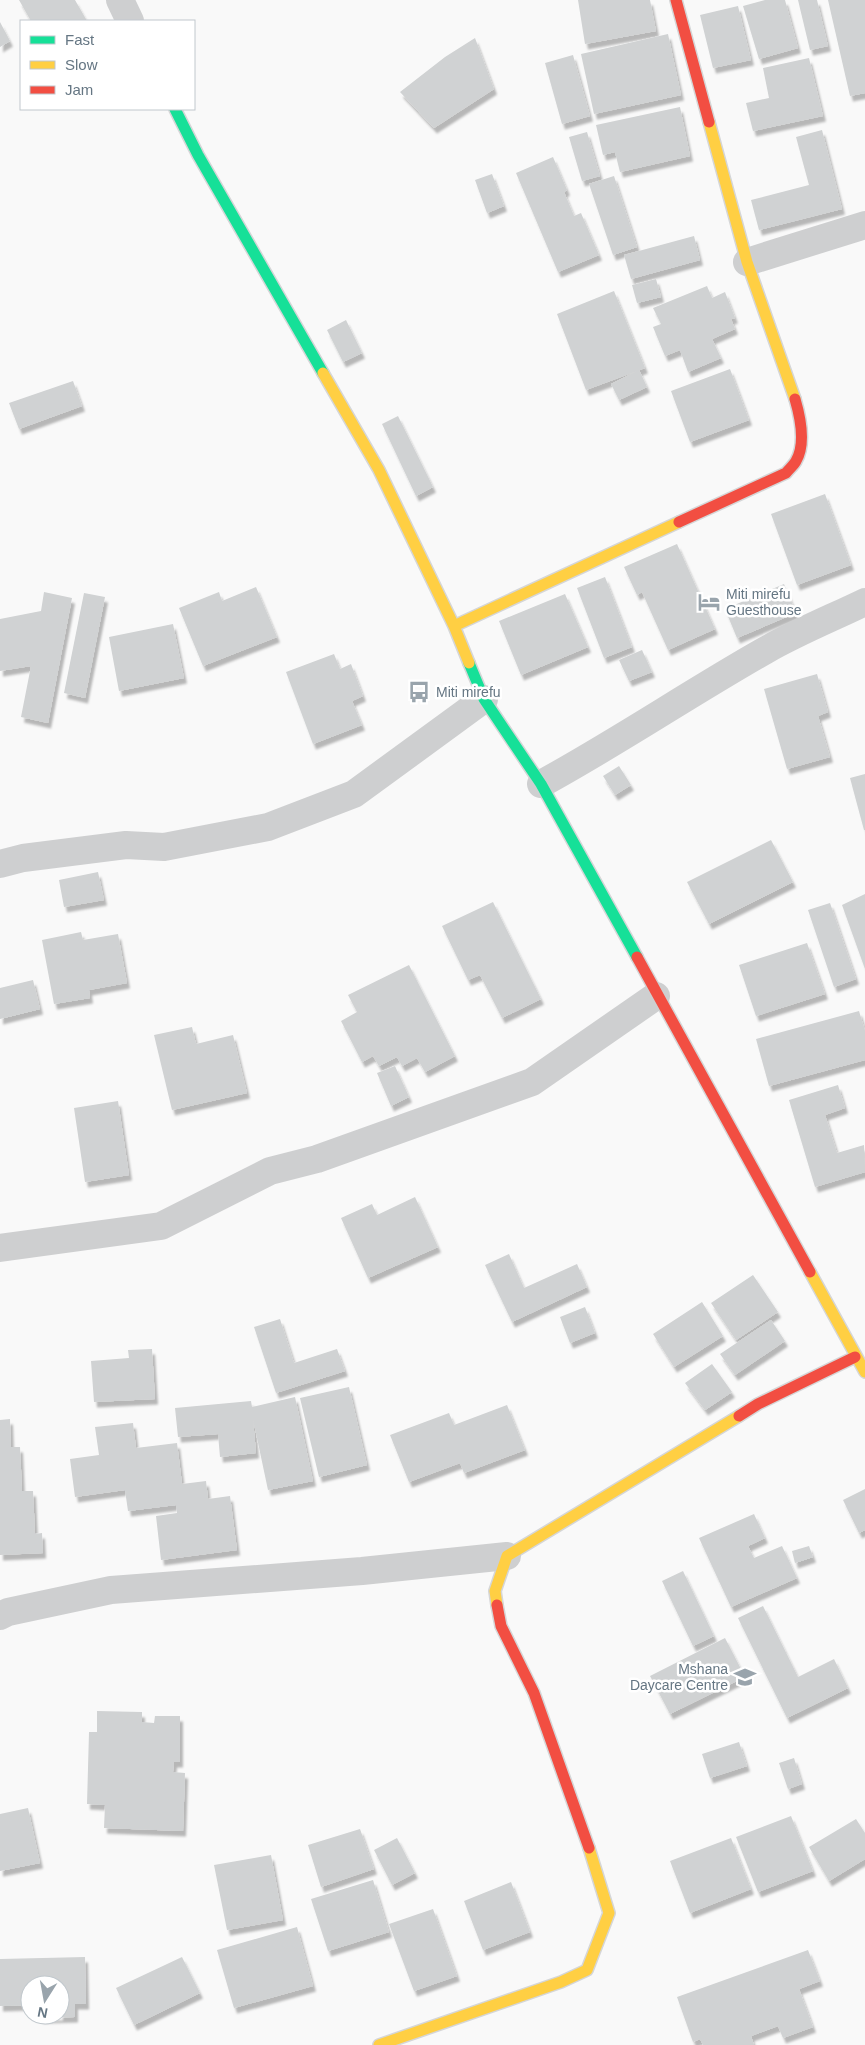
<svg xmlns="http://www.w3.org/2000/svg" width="865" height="2045" font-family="Helvetica,sans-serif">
<defs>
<filter id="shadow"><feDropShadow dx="3" dy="5.5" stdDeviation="1" flood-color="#0004"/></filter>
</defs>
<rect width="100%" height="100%" fill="#f9f9f9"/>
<path fill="#d0d2d3" filter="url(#shadow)" d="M19,0H75L87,21H31Z
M578,0H650L656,31L585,44Z
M765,0H785L798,48L759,59L743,6Z
M798,0H817L828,46L810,50Z
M828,0H865V93L850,96Z
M738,6L751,60L713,68L700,15Z
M0,22L10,41L0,47Z
M668,34L681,95L594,114L581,54Z
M475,38L494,89L434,128L400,92L445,57Z
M573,55L590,116L562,124L545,63Z
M809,58L823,116L753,131L746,103L769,98L763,68Z
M680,107L690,156L620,172L615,152L603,155L596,125Z
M822,130L842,209L759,230L751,200L809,185L796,137Z
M587,132L600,176L582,181L569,137Z
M553,157L567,190L564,192L574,216L581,213L599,255L558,272L516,173Z
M492,174L504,206L487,213L475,180Z
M614,176L637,247L613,255L589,184Z
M694,236L700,260L631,279L624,255Z
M656,279L661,297L637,303L632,285Z
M707,286L712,298L725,292L735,318L731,319L735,329L712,339L721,358L688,372L680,350L665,356L653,327L661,324L653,308Z
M614,291L645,368L586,390L557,314Z
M346,320L362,353L343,362L327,330Z
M730,369L749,420L690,442L671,391Z
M639,370L647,387L619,400L611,384Z
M73,381L82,406L19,429L9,403Z
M398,416L433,487L416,496L382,424Z
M825,494L851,565L797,585L771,514Z
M677,544L715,629L668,650L642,592L637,595L624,567Z
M605,577L632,647L604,658L577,588Z
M784,584L796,613L737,638L725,609Z
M256,587L277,637L203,666L179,608L219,592L222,601Z
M44,592L72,598L48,723L21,717L31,666L0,671V619L41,611Z
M84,593L105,597L85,698L64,693Z
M565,594L588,647L521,675L499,621Z
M173,624L184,678L119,691L109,637Z
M642,650L652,672L629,681L619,660Z
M334,654L340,669L351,664L363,696L352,701L362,725L313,744L286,672Z
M817,674L828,712L818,716L830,757L787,769L764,689Z
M619,766L631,785L615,795L603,776Z
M865,774V830H864L850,778Z
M771,840L793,882L709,924L687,882Z
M98,872L104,900L64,907L59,880Z
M865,894V969L842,905Z
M493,902L541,999L502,1018L480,975L468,980L442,926Z
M830,903L856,979L834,987L808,910Z
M81,932L83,940L118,934L127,983L89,990L90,998L54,1004L42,940Z
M807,943L825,994L756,1016L739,965Z
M409,965L455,1056L425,1072L417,1058L402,1066L397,1057L379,1066L373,1056L362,1062L341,1021L357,1012L348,995Z
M33,980L40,1009L0,1019V988Z
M859,1011L865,1031V1060L769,1086L756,1039Z
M192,1027L196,1044L233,1035L247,1093L172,1110L154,1035Z
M395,1066L409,1097L391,1106L377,1073Z
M838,1085L845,1108L825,1115L837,1153L864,1145L865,1172L815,1187L789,1100Z
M118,1101L129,1175L85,1182L74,1108Z
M415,1197L438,1247L368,1278L341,1218L372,1204L377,1215Z
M509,1254L524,1288L577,1264L587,1287L512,1322L485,1265Z
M753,1275L778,1312L736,1340L711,1303Z
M702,1302L723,1336L674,1367L653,1334Z
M585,1307L595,1333L570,1343L560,1317Z
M280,1319L294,1363L337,1349L345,1371L276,1393L254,1327Z
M771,1320L785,1341L735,1375L720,1354Z
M152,1349L155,1399L94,1402L91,1361L129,1358L128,1350Z
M712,1364L732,1392L705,1410L685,1383Z
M349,1387L367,1465L319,1477L300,1398Z
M295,1397L313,1481L268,1490L253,1419L256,1453L220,1457L218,1434L178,1437L175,1408L251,1401L252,1407Z
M507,1405L525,1450L464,1473L460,1463L409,1482L390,1435L449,1413L454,1425Z
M10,1419L11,1447H20L22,1491H33L35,1534L42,1533L43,1553L0,1555V1420Z
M133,1423L136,1448L177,1443L182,1484L206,1481L208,1499L230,1496L237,1550L161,1560L156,1516L177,1513L176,1505L128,1511L125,1490L75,1497L70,1459L99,1455L95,1427Z
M865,1489V1530L859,1533L843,1500Z
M754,1514L765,1538L748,1546L754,1558L782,1546L797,1578L731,1607L699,1538Z
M809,1546L813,1557L795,1563L792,1551Z
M683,1571L714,1636L693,1646L662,1581Z
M763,1606L798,1677L834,1659L848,1688L787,1718L738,1618Z
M725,1638L745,1677L670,1714L650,1676Z
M97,1711L142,1712V1722L154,1723L155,1716H180V1762H174L173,1772L185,1773L183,1831L104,1828L105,1805L87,1804L89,1732H97Z
M739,1742L747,1766L710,1778L702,1754Z
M794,1758L802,1784L788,1789L779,1763Z
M28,1808L40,1863L0,1871V1814Z
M791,1816L813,1871L758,1892L736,1837Z
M856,1819L865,1833V1859L829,1881L809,1847Z
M360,1829L374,1869L321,1887L308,1845Z
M397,1838L415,1873L392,1885L374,1850Z
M731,1838L751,1889L690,1913L670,1861Z
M271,1855L283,1920L227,1930L214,1865Z
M373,1880L389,1932L328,1951L311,1899Z
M511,1882L530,1932L483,1950L464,1901Z
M433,1909L457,1976L414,1991L389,1924Z
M297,1927L313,1986L234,2008L217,1950Z
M808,1950L820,1981L799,1989L813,2027L783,2038L778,2026L751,2036L754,2045H703L700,2039L693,2042L677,1997Z
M85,1957L86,2004H75V2017L40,2018V2015H60V1985H30V2005L0,2006V1959Z
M182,1957L200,1993L134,2025L116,1988Z"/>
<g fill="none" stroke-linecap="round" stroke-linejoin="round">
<g stroke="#d5d6d7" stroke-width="14">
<path id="fast" d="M175,109L198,155L323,373
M469,663L484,699L541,784L637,957"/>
</g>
<g stroke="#d5d6d7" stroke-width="14">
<path id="slow" d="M709,122L747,262L795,399
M323,373L379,470L454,626L469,663
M454,626L679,522
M810,1272L865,1372
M497,1605L495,1591L507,1556L739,1416
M379,2045L561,1982L587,1970L609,1913L589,1848"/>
</g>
<g stroke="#d5d6d7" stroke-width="14">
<path id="jam" d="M676,0L709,122
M679,522L786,473C789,469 794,465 796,461C806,444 800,416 795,399
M637,957L810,1272
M739,1416L758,1404L855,1357
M497,1605L501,1626L534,1693L589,1848"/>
</g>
<path stroke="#cecfd0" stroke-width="28" d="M120,0L130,21
M747,262L865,225
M541,784C618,742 690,693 766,650C797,632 832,618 865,602
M0,864L23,858L126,845L164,847L268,827L354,794L484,699
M0,1248L161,1226L270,1171L317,1159L532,1082L656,996
M0,1616L8,1612L111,1590L362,1571L507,1556"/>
<use href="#fast" stroke="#16e098" stroke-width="11"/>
<use href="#slow" stroke="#ffcf43" stroke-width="11"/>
<use href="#jam" stroke="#f24e42" stroke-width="11"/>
</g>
<defs>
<g id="hotel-bare" transform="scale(1.725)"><path d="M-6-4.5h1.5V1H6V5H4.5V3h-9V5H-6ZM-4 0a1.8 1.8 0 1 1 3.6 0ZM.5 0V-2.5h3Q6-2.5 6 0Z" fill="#99a4ac" stroke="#fff" stroke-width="2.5" paint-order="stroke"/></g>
<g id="bus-bare" transform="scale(1.725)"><path d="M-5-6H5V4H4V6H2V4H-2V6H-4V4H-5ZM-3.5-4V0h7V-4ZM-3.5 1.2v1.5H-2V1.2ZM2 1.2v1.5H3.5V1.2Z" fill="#99a4ac" stroke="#fff" stroke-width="2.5" paint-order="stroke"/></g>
<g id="school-bare" transform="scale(1.725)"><path d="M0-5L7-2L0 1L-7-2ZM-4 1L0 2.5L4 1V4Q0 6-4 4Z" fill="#99a4ac" stroke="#fff" stroke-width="2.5" paint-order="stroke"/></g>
</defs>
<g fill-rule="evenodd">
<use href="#hotel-bare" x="709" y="602"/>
<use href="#bus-bare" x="419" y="692"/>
<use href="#school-bare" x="745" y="1677"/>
</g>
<g text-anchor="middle" stroke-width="5" stroke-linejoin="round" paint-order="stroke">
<g font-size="14" fill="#657683" stroke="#fff" text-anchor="start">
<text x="726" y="599">Miti mirefu<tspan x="726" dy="16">Guesthouse</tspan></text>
<text x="436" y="697">Miti mirefu</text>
<text x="728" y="1674" text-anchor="end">Mshana<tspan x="728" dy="16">Daycare Centre</tspan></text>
</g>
</g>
<rect x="20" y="20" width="175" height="90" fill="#ffffff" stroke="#c1c8cd"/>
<rect x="30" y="36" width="25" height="8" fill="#16e098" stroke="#c1c8cd"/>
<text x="65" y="45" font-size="15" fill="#657683">Fast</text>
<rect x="30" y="61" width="25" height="8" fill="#ffcf43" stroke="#c1c8cd"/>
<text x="65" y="70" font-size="15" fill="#657683">Slow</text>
<rect x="30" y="86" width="25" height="8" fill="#f24e42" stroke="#c1c8cd"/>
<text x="65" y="95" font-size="15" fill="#657683">Jam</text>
<g transform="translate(45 2000) rotate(191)"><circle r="24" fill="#ffffff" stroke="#c1c8cd"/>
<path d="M0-4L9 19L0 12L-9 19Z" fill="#99a4ac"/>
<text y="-8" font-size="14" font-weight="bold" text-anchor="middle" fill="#657683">N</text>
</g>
</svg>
